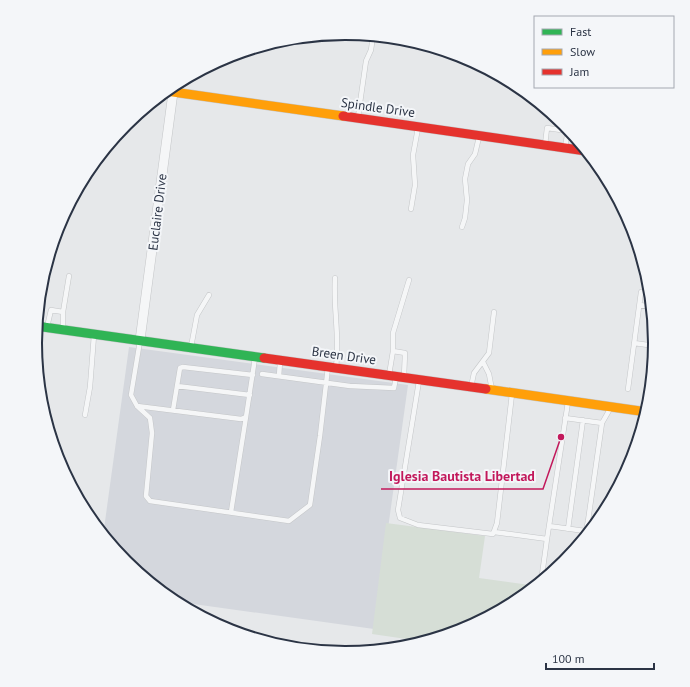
<svg xmlns="http://www.w3.org/2000/svg" width="690" height="687" font-family="'PT Sans',sans-serif">
<rect width="100%" height="100%" fill="#e6e8ea"/>
<path fill="#d4d7dd" d="M129,347L408,385L374,629L172,601L125,563L103,536Z"/>
<path fill="#d6ded6" d="M386,523L485,536L479,578L530,585L529,592L517,602L464,630L427,642L372,634Z"/>
<g fill="none" stroke-linecap="round" stroke-linejoin="round">
<g stroke="#c4c6c8" stroke-width="5.5">
<path id="lane" d="M358,117L366,61L371,50L373,36
M545,145L547,128L568,131
M565,148L568,129
M411,209L415,185L413,155L418,128
M462,227L465,218L467,200L465,179L468,164L475,154L479,137
M335,278C333,308 340,337 336,367
M640,305L652,307
M63,312L69,276
M47,327L51,310L63,312V328
M140,341L131,395L137,406L150,418L152,433L146,496L150,501L289,521L310,505L320,436L328,367
M634,343L655,346
M191,347L197,315L209,295
M393,351V333L409,280
M483,362L489,374L492,390
M262,374L350,386L394,388L396,377
M389,375L393,351L405,353L404,377
M279,376L280,362
M419,381L398,510L400,518L418,525L493,534L497,523L512,394
M177,386L250,395
M471,387L474,373L489,353L494,312
M628,389L641,292
M137,406L241,419L246,417L255,358
M173,410L180,368L183,367L253,375
M85,415L90,387L94,335
M565,418L602,423L610,409
M231,512L246,417
M549,526L585,531
M568,529L583,420
M494,532L547,539L541,582
M547,539L568,402
M584,540L588,521L602,423"/>
</g>
<g stroke="#c4c6c8" stroke-width="10">
<path id="street" d="M140,340L174,85"/>
</g>
<g stroke="#c4c6c8" stroke-width="10">
<path id="fast" d="M36,326L264,358"/>
</g>
<g stroke="#c4c6c8" stroke-width="10">
<path id="slow" d="M166,91L343,116
M486,389L647,412"/>
</g>
<g stroke="#c4c6c8" stroke-width="10">
<path id="jam" d="M343,116L586,151
M264,358L486,389
M647,413L654,357"/>
</g>
<use href="#lane" stroke="#f5f6f7" stroke-width="4.5"/>
<use href="#street" stroke="#f5f6f7" stroke-width="9"/>
<use href="#fast" stroke="#30b455" stroke-width="9"/>
<use href="#slow" stroke="#ff9f0a" stroke-width="9"/>
<use href="#jam" stroke="#e5322d" stroke-width="9"/>
</g>
<g text-anchor="middle" stroke-width="4" stroke-linejoin="round" paint-order="stroke">
<g font-size="13" fill="#2b3445" stroke="#f4f6f9">
<text transform="translate(378 107) rotate(8)" y="5">Spindle Drive</text>
<text transform="translate(157 212) rotate(-83)" y="5">Euclaire Drive</text>
<text transform="translate(344 355) rotate(8)" y="5">Breen Drive</text>
</g>
</g>
<path d="M0 0H690V687H0ZM42 343a303 303 0 1 1 606 0a303 303 0 1 1-606 0Z" fill="#f4f6f9" fill-rule="evenodd"/>
<path fill="none" stroke="#2b3445" stroke-width="2" d="M42 343a303 303 0 1 1 606 0a303 303 0 1 1-606 0Z"/>
<path fill="none" stroke="#c2185b" stroke-width="1.5" d="M561 437L543 489H381"/>
<circle fill="#c2185b" stroke="#f4f6f9" stroke-width="1.5" cx="561" cy="437" r="4"/>
<g font-size="14" text-anchor="middle" font-weight="bold" fill="#c2185b" stroke="#f4f6f9" stroke-width="4" stroke-linejoin="round" paint-order="stroke">
<text x="462" y="481">Iglesia Bautista Libertad</text>
</g>
<rect x="534" y="16" width="140" height="72" fill="#f4f6f9" stroke="#a4a8b1"/>
<rect x="542" y="29" width="20" height="6" fill="#30b455" stroke="#a4a8b1"/>
<text x="570" y="36" font-size="12" fill="#2b3445">Fast</text>
<rect x="542" y="49" width="20" height="6" fill="#ff9f0a" stroke="#a4a8b1"/>
<text x="570" y="56" font-size="12" fill="#2b3445">Slow</text>
<rect x="542" y="69" width="20" height="6" fill="#e5322d" stroke="#a4a8b1"/>
<text x="570" y="76" font-size="12" fill="#2b3445">Jam</text>
<path d="M546 663v6h108v-6" fill="none" stroke="#2b3445" stroke-width="2"/>
<text x="552" y="663" font-size="12" fill="#2b3445" stroke="#f4f6f9" stroke-width="3" paint-order="stroke">100 m</text>
</svg>
